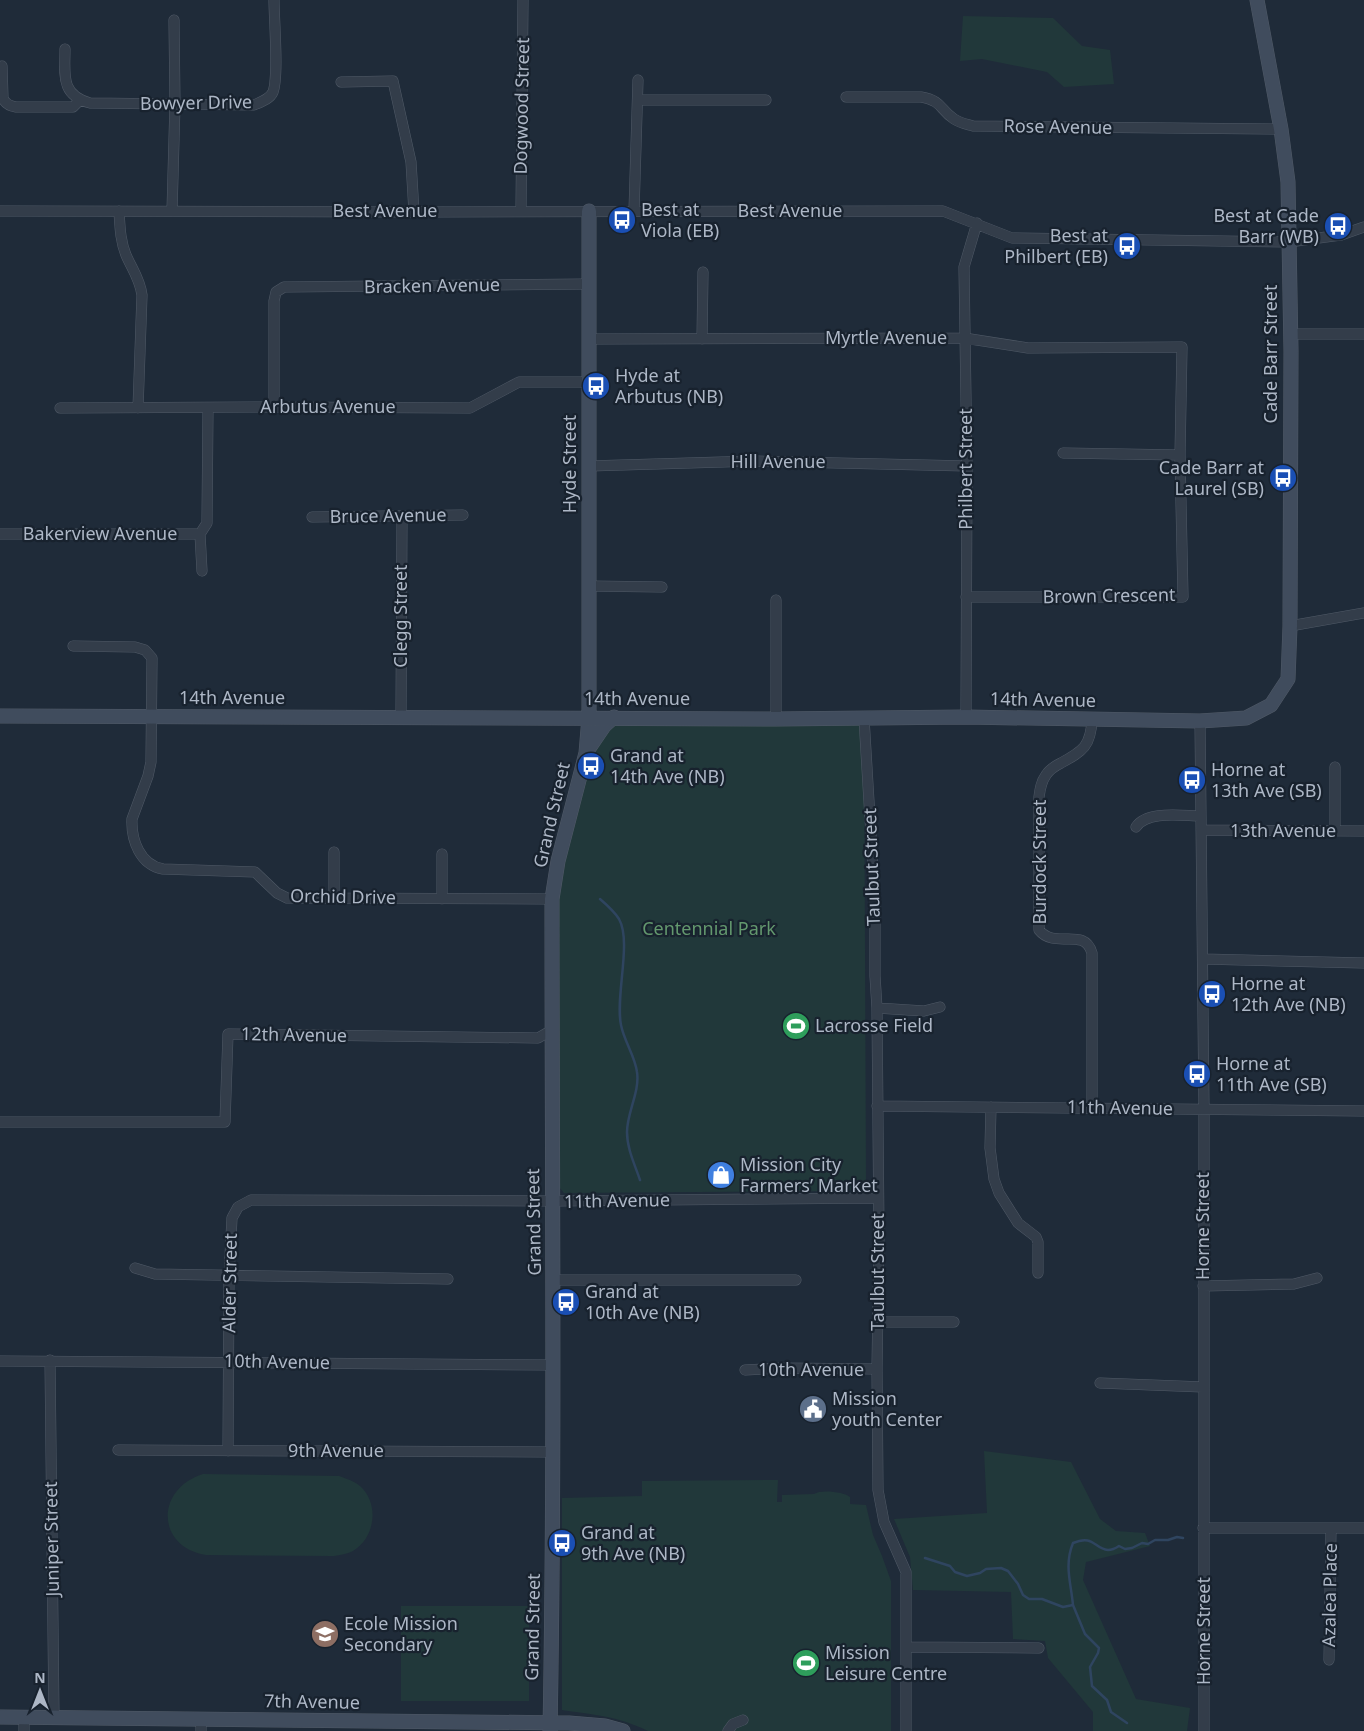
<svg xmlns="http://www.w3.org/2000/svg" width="1364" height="1731" font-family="'Noto Sans',sans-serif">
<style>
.green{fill:#21383a}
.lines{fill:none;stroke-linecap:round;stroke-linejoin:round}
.stream{stroke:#2f4560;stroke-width:2.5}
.street-casing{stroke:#505a67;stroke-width:11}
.secondary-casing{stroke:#505a67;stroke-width:15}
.street{stroke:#333d4a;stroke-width:10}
.secondary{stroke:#404c5d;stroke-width:14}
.labels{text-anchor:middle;stroke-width:4.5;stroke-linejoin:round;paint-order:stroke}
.street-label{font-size:18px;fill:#adb7c6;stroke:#18222e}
.poi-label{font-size:18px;fill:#adb7c6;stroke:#18222e;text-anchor:start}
.park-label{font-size:18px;fill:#63986e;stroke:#18222e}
</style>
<rect width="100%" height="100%" fill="#1f2b39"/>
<path class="green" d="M963,16L1053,18L1082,46L1110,50L1114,84L1064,87L1047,72L982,59L960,61Z
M589,717L864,718L866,1180L861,1187L848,1191L564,1193L559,1187L552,899Z
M984,1451L1071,1462L1100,1519L1116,1531L1145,1533L1150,1546L1086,1562L1083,1580L1136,1699L1190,1708L1187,1731H1093V1712L1048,1658L1045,1641L1013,1639L1011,1592L913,1590L910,1557L894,1519L987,1513Z
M203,1474L339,1476C347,1479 354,1481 360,1486C380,1504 375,1538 353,1551C347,1554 340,1555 334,1556L206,1555C156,1547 155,1489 203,1474Z
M778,1480L777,1502H782V1495L814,1494C821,1489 845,1492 850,1497V1504L866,1505L873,1535L882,1556L891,1581V1731H648C617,1716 595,1715 562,1710V1498L642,1496V1481Z
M401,1606H529V1701H401Z"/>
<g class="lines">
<path class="stream" d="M600,899C607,905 614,911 619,919C632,942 615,996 621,1025C624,1041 635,1056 637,1072C640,1092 627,1112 627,1132C627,1149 635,1165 640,1180
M925,1558L950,1566L955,1572L967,1576L980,1573L986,1569L1001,1568L1008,1571L1018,1584L1023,1595L1029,1599H1042L1063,1607L1073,1605L1085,1634L1099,1648L1098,1653L1090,1667L1092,1686L1107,1700L1111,1712L1127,1723
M1073,1605C1071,1583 1064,1565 1073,1543C1094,1534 1094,1549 1108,1550C1111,1550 1116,1548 1119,1546L1125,1549L1132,1548L1142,1543L1148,1544L1155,1540H1168L1177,1537L1183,1538"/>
<defs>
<path id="street" d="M65,49C65,74 60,95 90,103L254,105C261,102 270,99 273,92C279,76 274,20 274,0
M2,66L3,98C5,104 10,106 16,107H73L80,100
M341,82L393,81L411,162L414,212
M846,97H921C943,101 939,109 954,119C960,123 966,124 973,126L1281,129
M638,100H766
M0,211L414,212L943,211L1012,238L1289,242L1341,235L1364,227
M119,211C120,226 120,240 126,255C132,269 140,279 142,295L138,408
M172,211L175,104L174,20
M521,211L523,0
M634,211L638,80
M1291,334H1364
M589,339L964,338L1028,348L1182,347L1180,455L1183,597H966
M702,339L703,272
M274,407V301L276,292L284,287L589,284
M60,408L274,407L470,408L519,382H589
M1063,453L1180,455
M589,466L755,461L967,466
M312,517L463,515
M0,534H200
M202,571L200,534L207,523L208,408
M589,586L662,587
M1290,626L1364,613
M73,646L135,647L145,650L152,658L151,762L148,776L132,819C131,840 140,865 163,869L255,872L277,893L287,898L552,899
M401,717L402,516
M966,717L967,466L964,267L977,223
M864,718L875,902V976L877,1008L879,1235L877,1369L878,1490L884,1522L906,1572V1731
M776,719V600
M1092,719C1091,746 1083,751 1061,763C1055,766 1049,770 1046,775C1041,782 1040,789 1039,797V930C1055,950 1084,926 1092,953V1107
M1200,721L1204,1110V1731
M1136,827C1147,810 1183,816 1201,816
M1201,830L1364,831
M1335,831V767
M334,898V852
M442,899V854
M1203,959L1364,963
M877,1008L924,1011L940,1007
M877,1106L1364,1111
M991,1107L990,1148L994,1179L999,1193L1018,1223L1036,1237L1038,1242V1273
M0,1122H225L228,1034L538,1038L552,1030
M135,1268L155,1274L448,1279
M553,1280H796
M1203,1286L1294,1284L1317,1278
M878,1322H954
M50,1360L54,1718
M0,1361L553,1365
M745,1370L781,1368L877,1369
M1100,1383L1203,1387
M118,1450L553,1452
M228,1451L229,1276L232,1218L238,1207L251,1200L552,1201L878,1198
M1203,1528H1364
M906,1647L1039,1648
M1329,1660L1331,1529
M24,1731V1717
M201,1731V1719
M728,1731L733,1724L743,1720"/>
<path id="secondary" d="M0,716L776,719L966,717L1200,721L1246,718L1271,705L1288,679L1290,626L1291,351L1288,182L1281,129L1257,0
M587,751L604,726L614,717
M0,1717L569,1723L605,1726L623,1731
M550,1731C555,1454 552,1176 552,899L558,861L586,753L589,717V211"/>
</defs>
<use href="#street" class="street-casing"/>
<use href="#secondary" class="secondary-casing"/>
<use href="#street" class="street"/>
<use href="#secondary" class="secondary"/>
</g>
<defs>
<symbol id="bus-disc" viewBox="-11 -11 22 22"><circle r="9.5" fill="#1a4fb4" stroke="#18222e"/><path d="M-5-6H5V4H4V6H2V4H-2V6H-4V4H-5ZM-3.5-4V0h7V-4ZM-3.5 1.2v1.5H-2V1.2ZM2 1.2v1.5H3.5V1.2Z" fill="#fff"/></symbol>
<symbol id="stadium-disc" viewBox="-11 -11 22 22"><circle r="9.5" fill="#2e9e5b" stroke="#18222e"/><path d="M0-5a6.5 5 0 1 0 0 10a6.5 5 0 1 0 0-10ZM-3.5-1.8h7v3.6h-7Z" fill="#fff"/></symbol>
<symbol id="shop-disc" viewBox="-11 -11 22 22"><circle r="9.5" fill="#3f7fe0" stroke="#18222e"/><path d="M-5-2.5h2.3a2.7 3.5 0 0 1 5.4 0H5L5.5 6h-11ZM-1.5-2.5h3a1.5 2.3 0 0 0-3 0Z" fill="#fff"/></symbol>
<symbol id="civic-disc" viewBox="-11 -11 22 22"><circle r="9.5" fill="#5c6f8a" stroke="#18222e"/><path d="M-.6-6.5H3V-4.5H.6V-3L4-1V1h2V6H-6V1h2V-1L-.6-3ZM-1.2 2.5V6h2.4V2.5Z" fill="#fff"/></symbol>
<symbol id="school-disc" viewBox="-11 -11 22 22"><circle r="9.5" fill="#8d6e63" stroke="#18222e"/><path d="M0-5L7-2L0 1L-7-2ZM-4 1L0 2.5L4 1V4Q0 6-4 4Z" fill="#fff"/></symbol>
</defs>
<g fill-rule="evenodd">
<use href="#bus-disc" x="606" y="204" width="32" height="32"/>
<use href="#bus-disc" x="1322" y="210" width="32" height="32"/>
<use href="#bus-disc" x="1111" y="230" width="32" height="32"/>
<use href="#bus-disc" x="580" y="370" width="32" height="32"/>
<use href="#bus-disc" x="1267" y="462" width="32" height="32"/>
<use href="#bus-disc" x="575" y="750" width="32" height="32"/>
<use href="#bus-disc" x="1176" y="764" width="32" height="32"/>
<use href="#bus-disc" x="1196" y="978" width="32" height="32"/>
<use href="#stadium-disc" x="780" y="1010" width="32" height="32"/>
<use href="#bus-disc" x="1181" y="1058" width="32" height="32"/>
<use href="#shop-disc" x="705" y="1159" width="32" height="32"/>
<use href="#bus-disc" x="550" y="1286" width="32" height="32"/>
<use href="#civic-disc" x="797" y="1393" width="32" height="32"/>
<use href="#bus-disc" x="546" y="1527" width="32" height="32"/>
<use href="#school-disc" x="309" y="1618" width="32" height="32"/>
<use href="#stadium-disc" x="790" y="1647" width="32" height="32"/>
</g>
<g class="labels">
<g class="street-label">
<text transform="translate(196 103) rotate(-1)" y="6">Bowyer Drive</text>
<text transform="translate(522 106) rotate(-89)" y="6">Dogwood Street</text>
<text transform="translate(1058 127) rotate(1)" y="6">Rose Avenue</text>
<text x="385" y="217">Best Avenue</text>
<text x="790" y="217">Best Avenue</text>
<text transform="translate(432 286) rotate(-1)" y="6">Bracken Avenue</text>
<text x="886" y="344">Myrtle Avenue</text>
<text transform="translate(1271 354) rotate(-90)" y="6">Cade Barr Street</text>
<text x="328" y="413">Arbutus Avenue</text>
<text x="778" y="468">Hill Avenue</text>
<text transform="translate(570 464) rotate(-90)" y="6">Hyde Street</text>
<text transform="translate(966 469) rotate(-90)" y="6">Philbert Street</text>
<text transform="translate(388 516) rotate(-1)" y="6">Bruce Avenue</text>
<text x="100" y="540">Bakerview Avenue</text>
<text transform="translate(1109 596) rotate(-1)" y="6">Brown Crescent</text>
<text transform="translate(401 616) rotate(-90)" y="6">Clegg Street</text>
<text x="232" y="704">14th Avenue</text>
<text x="637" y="705">14th Avenue</text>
<text transform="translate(1043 700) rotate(1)" y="6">14th Avenue</text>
<text transform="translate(552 815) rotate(-77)" y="6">Grand Street</text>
<text x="1283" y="837">13th Avenue</text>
<text transform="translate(1040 862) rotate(-90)" y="6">Burdock Street</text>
<text transform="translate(872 867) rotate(-92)" y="6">Taulbut Street</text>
<text transform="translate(343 897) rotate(1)" y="6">Orchid Drive</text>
<text transform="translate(294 1035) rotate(1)" y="6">12th Avenue</text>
<text transform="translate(1120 1108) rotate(1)" y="6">11th Avenue</text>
<text transform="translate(617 1201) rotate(-1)" y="6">11th Avenue</text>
<text transform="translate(534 1222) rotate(-91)" y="6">Grand Street</text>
<text transform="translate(1203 1226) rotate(-90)" y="6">Horne Street</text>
<text transform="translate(878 1272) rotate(-90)" y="6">Taulbut Street</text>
<text transform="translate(230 1283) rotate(-89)" y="6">Alder Street</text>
<text transform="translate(277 1362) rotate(1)" y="6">10th Avenue</text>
<text x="811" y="1376">10th Avenue</text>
<text x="336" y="1457">9th Avenue</text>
<text transform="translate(52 1539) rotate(-91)" y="6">Juniper Street</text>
<text transform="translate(1330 1595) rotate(-89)" y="6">Azalea Place</text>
<text transform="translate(533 1627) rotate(-89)" y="6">Grand Street</text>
<text transform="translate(1204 1631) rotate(-90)" y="6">Horne Street</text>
<text transform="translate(312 1702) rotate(1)" y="6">7th Avenue</text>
</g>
<g class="poi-label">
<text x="641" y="216">Best at<tspan x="641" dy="21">Viola (EB)</tspan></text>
<text x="1319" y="222" text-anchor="end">Best at Cade<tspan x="1319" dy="21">Barr (WB)</tspan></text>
<text x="1108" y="242" text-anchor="end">Best at<tspan x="1108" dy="21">Philbert (EB)</tspan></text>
<text x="615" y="382">Hyde at<tspan x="615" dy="21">Arbutus (NB)</tspan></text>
<text x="1264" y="474" text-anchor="end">Cade Barr at<tspan x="1264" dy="21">Laurel (SB)</tspan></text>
<text x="610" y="762">Grand at<tspan x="610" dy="21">14th Ave (NB)</tspan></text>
<text x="1211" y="776">Horne at<tspan x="1211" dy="21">13th Ave (SB)</tspan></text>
<text x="1231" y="990">Horne at<tspan x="1231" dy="21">12th Ave (NB)</tspan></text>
<text x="815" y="1032">Lacrosse Field</text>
<text x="1216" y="1070">Horne at<tspan x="1216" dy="21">11th Ave (SB)</tspan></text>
<text x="740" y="1171">Mission City<tspan x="740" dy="21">Farmers’ Market</tspan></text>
<text x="585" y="1298">Grand at<tspan x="585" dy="21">10th Ave (NB)</tspan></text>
<text x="832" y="1405">Mission<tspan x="832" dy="21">youth Center</tspan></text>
<text x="581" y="1539">Grand at<tspan x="581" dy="21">9th Ave (NB)</tspan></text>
<text x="344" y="1630">Ecole Mission<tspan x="344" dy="21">Secondary</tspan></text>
<text x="825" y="1659">Mission<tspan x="825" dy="21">Leisure Centre</tspan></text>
</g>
<g class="park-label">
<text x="709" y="935">Centennial Park</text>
</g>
</g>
<g transform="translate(40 1691)" stroke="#18222e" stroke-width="4" paint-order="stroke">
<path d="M0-4L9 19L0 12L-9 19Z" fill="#adb7c6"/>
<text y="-8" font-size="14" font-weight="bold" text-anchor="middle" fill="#adb7c6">N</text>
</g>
</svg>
